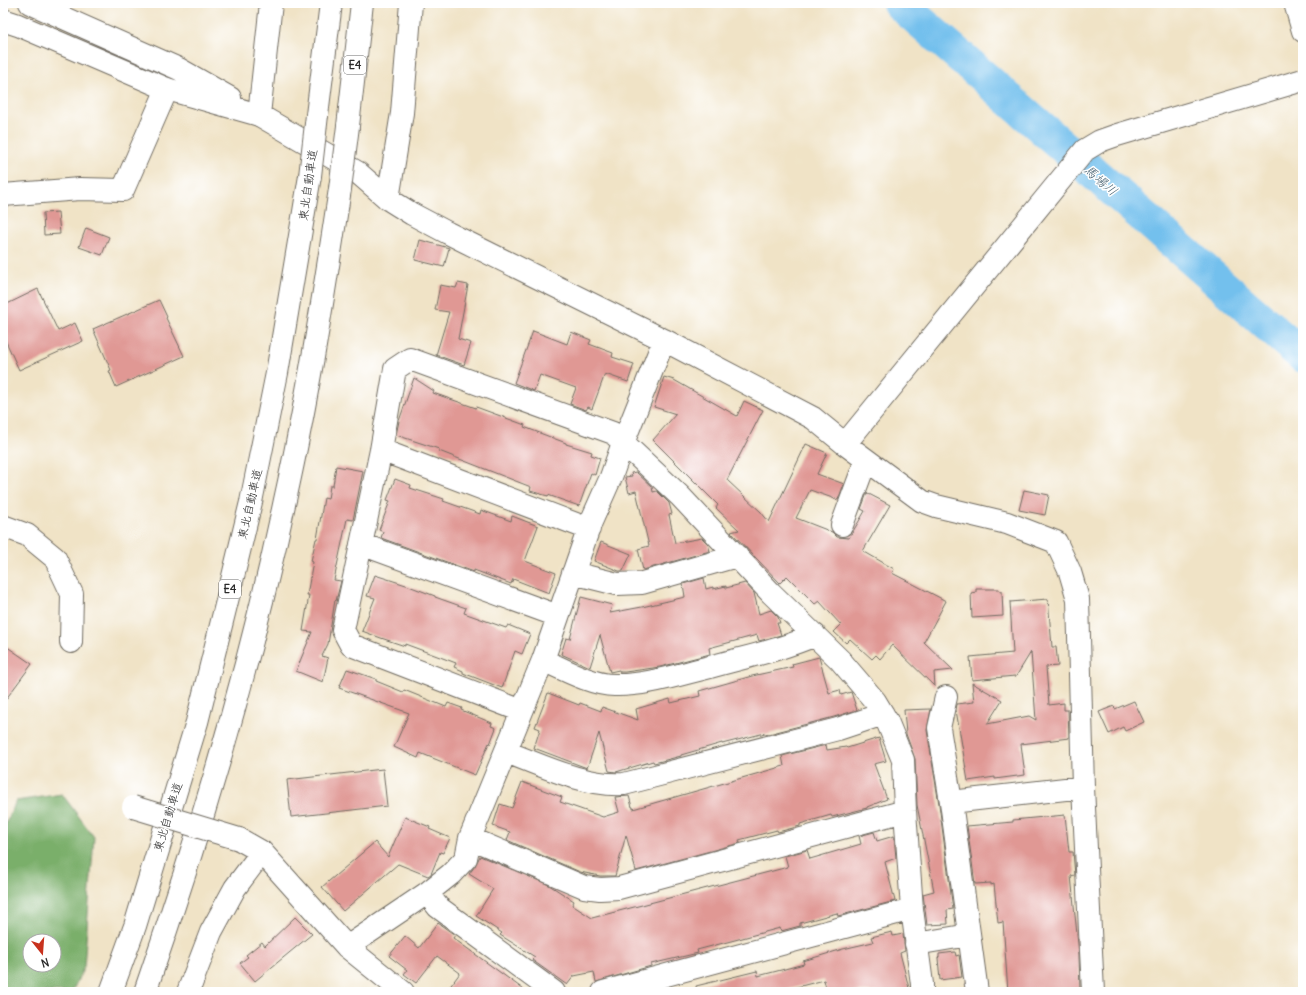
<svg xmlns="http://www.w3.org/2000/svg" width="1306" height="995" font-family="Delius,'Klee One',sans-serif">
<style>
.forest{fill:#7aaf6b;stroke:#526d4b;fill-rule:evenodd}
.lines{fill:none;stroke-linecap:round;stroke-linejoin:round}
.river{stroke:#73c0ed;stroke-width:34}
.building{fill:#e09894}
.street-casing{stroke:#706b61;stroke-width:24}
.secondary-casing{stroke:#706b61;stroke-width:24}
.highway-casing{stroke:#706b61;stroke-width:24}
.street{stroke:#fff;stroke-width:22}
.secondary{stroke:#fff;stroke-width:22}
.highway{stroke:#fff;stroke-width:22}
.street-bridge-casing{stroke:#706b61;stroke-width:24;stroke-linecap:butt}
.highway-bridge-casing{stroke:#706b61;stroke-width:24;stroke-linecap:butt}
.street-bridge{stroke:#fff;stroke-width:22}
.highway-bridge{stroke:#fff;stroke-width:22}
.labels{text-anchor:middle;stroke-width:3;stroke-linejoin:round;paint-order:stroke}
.shield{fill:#fff;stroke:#6b6b6b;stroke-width:1}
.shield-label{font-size:11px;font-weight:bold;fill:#2b2b2b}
.street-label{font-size:12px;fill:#2b2b2b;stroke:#fff}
.water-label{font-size:13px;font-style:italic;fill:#445f6f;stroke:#fff}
</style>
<rect width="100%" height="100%" fill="#fff"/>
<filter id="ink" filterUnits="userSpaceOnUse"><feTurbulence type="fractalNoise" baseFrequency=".025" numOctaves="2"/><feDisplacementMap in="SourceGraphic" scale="8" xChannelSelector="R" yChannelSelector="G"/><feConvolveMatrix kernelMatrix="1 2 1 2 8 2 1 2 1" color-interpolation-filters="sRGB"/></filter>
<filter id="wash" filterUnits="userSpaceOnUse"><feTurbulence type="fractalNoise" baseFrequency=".012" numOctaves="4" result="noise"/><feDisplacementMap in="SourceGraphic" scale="16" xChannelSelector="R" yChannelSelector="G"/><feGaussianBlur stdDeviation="0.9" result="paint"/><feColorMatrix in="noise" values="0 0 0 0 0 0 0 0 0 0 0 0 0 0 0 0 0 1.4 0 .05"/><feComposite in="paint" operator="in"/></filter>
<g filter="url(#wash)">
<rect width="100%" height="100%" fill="#f0e3c6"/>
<path class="forest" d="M62,794L94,837L84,967L72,992H3V830L16,801ZM30,941H54V965H30Z"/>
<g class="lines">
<path class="river" d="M899,3L1303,356"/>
</g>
<g id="blocks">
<path class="building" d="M58,212L60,234L44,235L43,213Z
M86,228L109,237L102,255L79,247Z
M420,240L449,248L444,267L415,260Z
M458,283L468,285L458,339L471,343L464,365L436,355L449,312L435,310L440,285L456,288Z
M38,289L58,331L75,323L83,341L19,370L3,335V306Z
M159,300L167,317L166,318L184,356L116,387L109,371L111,370L93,329Z
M533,331L567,344L571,332L591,340L589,344L613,353L612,357L634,364L628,382L605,374L592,409L588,407L586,410L570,404L576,388L540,375L534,391L514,383Z
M664,377L674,380L737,416L744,401L763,410L727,480L761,512L769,522L806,444L827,453L817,474L844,484L838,500L810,490L796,518L832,532L837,537L849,538L865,511L861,509L867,493L890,505L863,551L894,569L892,573L946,601L924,642L953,670L934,672L935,687L892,645L880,659L876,655L872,659L850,639L846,643L834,632L841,625L819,601L815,604L787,576L780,583L731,532L739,530L716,508L718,505L653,440L676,414L654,407Z
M414,378L434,391L433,393L476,408V407L525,425L524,427L566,443V444L592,452L591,455L600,458L595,475L591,473L579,506L548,495V496L530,491L531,487L439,451V449L396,435L399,421Z
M336,466L363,471L353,520L347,519L334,580L341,581L336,601L335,600L328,644L322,656L328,658L323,682L296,671L312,632L303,631L309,595H307L313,562L311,561L316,539H317L324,498L328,499L330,486H333Z
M636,472L652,487L653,492L657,491L669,503L672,514L669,515L675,543L702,538L708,544L710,551L643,570L638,549L649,546L636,491L629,493L625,477L632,476L631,473Z
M395,479L411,485L410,488L444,499L443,501L480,514L481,510L511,521L512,516L538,526L525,561L556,573L549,593L513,579L511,584L474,570V572L381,538L383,532L379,530L390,501L387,500Z
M1024,490L1049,495L1045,515L1019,510Z
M601,542L631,554L623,571H619L594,561Z
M375,575L406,585L435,596V597L466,608L464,613L506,628L508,625L530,634L522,654L515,651L502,688L463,673V671L454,667L456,663L405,644V646L381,638L362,631L375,598L367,596Z
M704,578L706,589L713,587V589L726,586V588L745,583L754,593L759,614L771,610L778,617L780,623H777L781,635L759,641L757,635L709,648L710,654L660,667L625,672H620L619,670L610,672L600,635L590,667L561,654L566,638L570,639L581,597L612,605L610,613L642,607L685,597L683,584Z
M976,589H999V591H1002L1003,616L972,618L971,593L976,592Z
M1048,599L1052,647H1056L1058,666L1046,667L1049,705L1064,703V710H1068L1069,738L1021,744L1025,775L995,779V777L968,781L956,710L957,704L974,702L972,683L1002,700L987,724L1029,716L1036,720L1031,652L1015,678V676L972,680L970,657L1013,653L1010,602Z
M3,644L32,664L3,703Z
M819,657L829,693L840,690L841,695L851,692L857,710L834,717L765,735V733L722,744V743L681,755V756L654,763L653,761L616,772L609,771L599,733L587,768L534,748L540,729L535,727L548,693L579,705L580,703L601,711L602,707L638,720L636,709L670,699L671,703L700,696L699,691L752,676L793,667L792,664Z
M347,669L376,679V681L403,692L404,690L446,707L448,703L462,708L461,710L492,723L491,726L496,728L490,744L489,743L475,775L420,753L418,758L394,747L409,713L339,688Z
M1134,701L1144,722L1125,731L1123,727L1109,734L1099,712L1114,706L1115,709Z
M931,709L927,730L939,804L953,909L947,910L948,924L927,925L923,894L934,891L917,805L915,759L906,734L904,710Z
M879,738L886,761L874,764L887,799L867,807V808L832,817L831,815L800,824V826L778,832L777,830L739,840L740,843L636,871L626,835L615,876H600L580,872L507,840L510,832L493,826L500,804L512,808L522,782L562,797L560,802L603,817L619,812L615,797L629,796L632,807H633V809L784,766L782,756L826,745L827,750L846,747L847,748Z
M383,769L387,806L291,817L287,780Z
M1065,815L1069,852H1073L1075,875L1071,876L1079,954L1080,992H1008L1003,922L998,923L994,884L991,885V883L975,884L967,826L1013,822V820Z
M405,817L430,827L429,829L450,838L443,853L440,852L431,874L428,876L398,864L343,911L322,887L375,842L388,857Z
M874,832L877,841L894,836L896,858L885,862L895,901L838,916L837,913L800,923V926L781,931L780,928L731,941L697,950L698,953L651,964V966L596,982L594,972L574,976L567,985L532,960L535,957L500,935L502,933L476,916L493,889L469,874L475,866L480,856L549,885L574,901L572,905L592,918L788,867L785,856L807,850L810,859L861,844L859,836Z
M295,917L312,934L255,981L240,963L248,957L246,955L262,942L265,946Z
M438,923L455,935L453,938L527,992H446L460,973L437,956L416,983L404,974L407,970L389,956L405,936L419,948Z
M892,932L893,936L903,934L905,951L900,953L910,992H827L824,980L778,992H697L696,986L757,971L758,976L804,964L803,961L843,949L873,942L871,937Z
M955,952L956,956L959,955L962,977L940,980L938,958L939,957V954Z"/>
</g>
</g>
<g filter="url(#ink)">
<use href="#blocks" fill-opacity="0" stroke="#706b61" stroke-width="1"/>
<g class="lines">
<defs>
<path id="street" d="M271,3L259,115L357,172L388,199L412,214L448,233L664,340L813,418L845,444L922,501L936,506L1007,523L1056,542L1070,572L1078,599L1083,787L1093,992
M1295,3L1303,31
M3,195L80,189L123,190L167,89
M388,199L402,113L411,3
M845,444L1085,150L1100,141L1117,135L1303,80
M381,450L589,529
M842,525L866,460
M3,526L27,535L55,558L72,594L71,642
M361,544L558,616
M573,573L617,584L642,583L737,556
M543,660C563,669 592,685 614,685C645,686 680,674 710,667C745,657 781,650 815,635
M946,697L939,728L951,802L977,992
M522,711L351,645L343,630L381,450L395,369L410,359L613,433L680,496L771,593L840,660L875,701L887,721L903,760L905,811L912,909L922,984V992
M506,752C541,765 586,787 624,784L838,729L883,714
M951,802L1083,787
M470,838L584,887L600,889L619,888L905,811
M239,839L262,852L347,947L403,992
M427,893L438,907L554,992
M916,944L969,935
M347,947L427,893L451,874L466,858L470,838L543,660L591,522L611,477L623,443L664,340
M188,992L211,932L235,888L262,852
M603,992L912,909"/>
<path id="secondary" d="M30,3L179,69L230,98
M3,20L18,25L167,89L259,115"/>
<path id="highway" d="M317,115L331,3
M348,126L362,3
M111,992L135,926L197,722L230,589L251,502L277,373L310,176
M145,992C201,831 250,667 285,500C308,397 324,293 340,189"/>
</defs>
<use href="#street" class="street-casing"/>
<use href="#secondary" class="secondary-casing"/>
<use href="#highway" class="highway-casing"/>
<use href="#street" class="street"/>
<use href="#secondary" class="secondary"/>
<use href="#highway" class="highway"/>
<defs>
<path id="street-bridge" d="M133,807L239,839"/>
<path id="highway-bridge" d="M310,176L317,115
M340,189L348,126"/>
</defs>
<use href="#street-bridge" class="street-bridge-casing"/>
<use href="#highway-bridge" class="highway-bridge-casing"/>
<use href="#street-bridge" class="street-bridge"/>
<use href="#highway-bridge" class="highway-bridge"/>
</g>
</g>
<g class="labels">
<g class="shield">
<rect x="344" y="56" width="22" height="18" rx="3"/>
<rect x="219" y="580" width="22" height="18" rx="3"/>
</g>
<g class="shield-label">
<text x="355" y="69">E4</text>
<text x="230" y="593">E4</text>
</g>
<g class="street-label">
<text transform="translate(308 185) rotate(-82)" y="4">東北自動車道</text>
<text transform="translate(250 504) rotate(-77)" y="4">東北自動車道</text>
<text transform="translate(168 817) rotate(-73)" y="4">東北自動車道</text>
</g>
<g class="water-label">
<text transform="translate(1101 180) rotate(41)" y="5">馬場川</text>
</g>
</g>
<rect width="1306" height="995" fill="none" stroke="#fff" stroke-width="16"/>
<g transform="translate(42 953) rotate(163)"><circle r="19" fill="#ffffff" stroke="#aaaaaa"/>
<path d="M0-3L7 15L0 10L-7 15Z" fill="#c8321e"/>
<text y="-6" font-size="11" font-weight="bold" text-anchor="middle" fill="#2b2b2b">N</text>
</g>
</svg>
